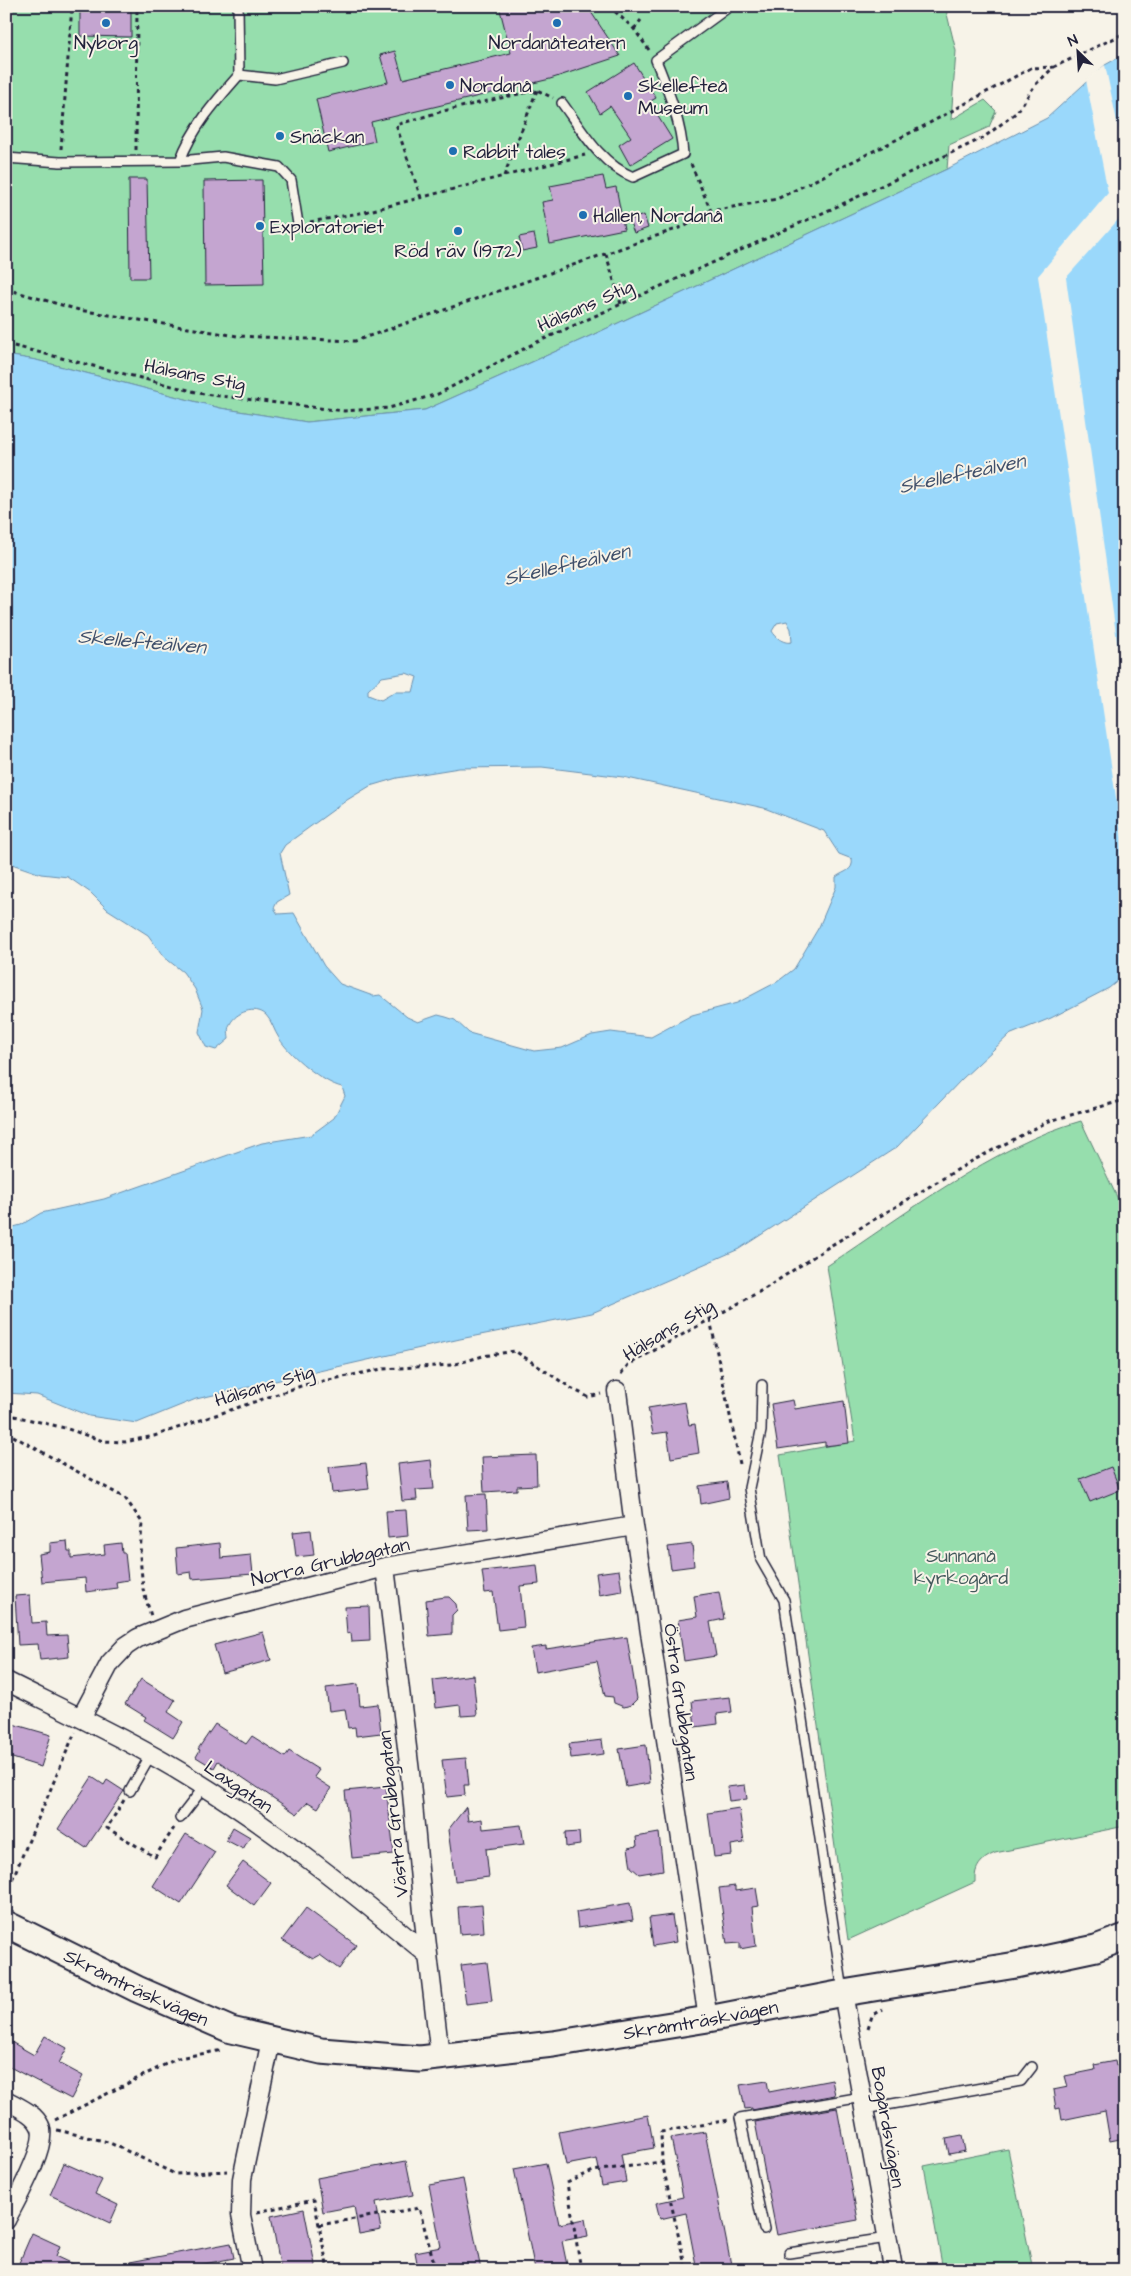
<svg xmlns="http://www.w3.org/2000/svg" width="1131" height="2276" font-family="'Architects Daughter',sans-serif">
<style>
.green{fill:#96dead;stroke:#5c8074}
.water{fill:#9ad8fb;stroke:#6a8fae;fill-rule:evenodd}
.pier{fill:#f7f3e8}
.building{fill:#c4a5d0;stroke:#22223b}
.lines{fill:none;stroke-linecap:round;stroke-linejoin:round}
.service-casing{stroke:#22223b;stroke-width:12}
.minor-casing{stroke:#22223b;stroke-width:21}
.secondary-casing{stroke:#22223b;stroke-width:29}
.path{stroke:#22223b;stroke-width:3;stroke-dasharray:4 4;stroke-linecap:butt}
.service{stroke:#f7f3e8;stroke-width:9}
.minor{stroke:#f7f3e8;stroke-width:18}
.secondary{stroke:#f7f3e8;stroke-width:25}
.poi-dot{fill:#1f6fb2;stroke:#f7f3e8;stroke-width:2}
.labels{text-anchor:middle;stroke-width:4;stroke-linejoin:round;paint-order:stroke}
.poi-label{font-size:19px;fill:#22223b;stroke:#f7f3e8;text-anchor:start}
.street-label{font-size:19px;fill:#22223b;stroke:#f7f3e8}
.park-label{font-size:19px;fill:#455a5d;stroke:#f7f3e8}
.water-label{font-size:20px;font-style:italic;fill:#40506b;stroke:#f7f3e8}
</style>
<rect width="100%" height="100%" fill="#f7f3e8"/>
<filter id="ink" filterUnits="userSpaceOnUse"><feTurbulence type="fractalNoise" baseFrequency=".02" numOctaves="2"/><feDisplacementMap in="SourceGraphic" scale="10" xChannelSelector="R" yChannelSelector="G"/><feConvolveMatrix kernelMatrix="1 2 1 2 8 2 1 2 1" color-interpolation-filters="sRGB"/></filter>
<g filter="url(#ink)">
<path class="green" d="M6,6H945L956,51L951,120L985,100L996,111L989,127L949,145L947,169L599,332L425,410L307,422L220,408L36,360L6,355Z
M1081,1121L1125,1214V1826L995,1853C981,1859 974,1867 975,1882L848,1940L780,1455L855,1441L827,1266C903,1216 994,1145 1081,1121Z
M1008,2149L1033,2270H943L924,2166Z"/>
<path class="water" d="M1125,54V975L1109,988L1051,1018L1009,1035L962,1079L897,1147L739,1249L592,1313L460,1339L196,1399L137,1423L89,1416L37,1395L6,1393V1229L21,1225L41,1213L104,1199L262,1143L311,1135L334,1118L345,1096L342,1087C323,1083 289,1055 279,1038C274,1031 272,1021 266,1015C255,1005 236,1012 230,1024C227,1029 229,1034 229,1039L216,1050L206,1047L199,1032L203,1009L195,989L183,972L164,957L148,935L107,909L91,893L68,877L41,874L6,862V355L36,360L220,408L307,422L425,410L599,332L947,169L1047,118L1105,65ZM787,621L791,629L792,642C784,644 776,638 772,631L777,623ZM406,673L417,677L413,692H395L381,700L368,695V690L382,677ZM542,767L623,777L764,808L824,831L839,854L852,859C854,871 844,871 836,877V887L819,927L794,969L777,982L737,1003L692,1015L651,1037L611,1032L592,1035L562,1048L534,1051L469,1033L455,1020L446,1017L438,1015L418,1022L407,1017L380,995L373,996L340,984L324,966L294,913L278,914L274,908L277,902L289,895L280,853L285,845L347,800L370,786L397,778L459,768Z"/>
<path class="pier" d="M1105,65L1125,159V212L1066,278L1125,698V858L1038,276L1108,193L1086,80Z"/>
<path class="building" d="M95,6L131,8V37L80,36V9H95Z
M499,6H587L620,56L550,79L371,122L375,141L328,152L316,99L388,82L380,55L395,51L403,79L511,53Z
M634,63L656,98L649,102L672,139L630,165L619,145L631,137L610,106L600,113L588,92Z
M603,176L606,189L616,187L624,229L550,244L542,202L553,200L550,186Z
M129,179H147L149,278H130Z
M262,180L264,284L205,285L204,181Z
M644,215L648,228L634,233L629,220Z
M534,234L537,248L522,251L519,237Z
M793,1400L795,1409L844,1401L849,1443L825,1446V1442L778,1449L771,1404Z
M685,1402L689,1425L695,1424L699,1453L671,1458L667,1432L653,1434L648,1408Z
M536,1455L537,1485L517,1486V1490L484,1492L482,1457Z
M431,1460L434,1489L416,1490L417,1500L402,1501L398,1464Z
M366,1463L369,1489L332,1493L329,1467Z
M1111,1467L1120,1490L1090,1502L1080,1479Z
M727,1482L729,1498L701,1504L699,1486Z
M486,1494L488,1529L468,1530L466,1495Z
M406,1510L408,1536L388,1538L386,1511Z
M311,1530L314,1555L296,1557L293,1532Z
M67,1541L68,1551H71V1558L105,1554L104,1545L121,1543L122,1553H125L128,1580L116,1582L117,1588L86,1592L85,1578L42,1582L39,1554L50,1552V1543Z
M220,1543L221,1558L251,1555L253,1574L192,1579L191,1572L178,1574L176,1548Z
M692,1544L694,1566L671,1569L668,1547Z
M537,1565L539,1584L520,1586L524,1627L498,1630L493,1592L485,1593L482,1571Z
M619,1570L622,1591L599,1595L596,1573Z
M719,1592L724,1619L710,1622L716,1656L684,1661L678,1620L697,1617L694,1596Z
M30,1595L32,1623L46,1622L47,1636L67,1635L69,1657L40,1660L38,1644L18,1645L15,1596Z
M445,1597H449L456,1604L457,1610L452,1615V1634L429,1636L426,1600Z
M369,1606L370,1641L352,1642L351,1633L347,1634L345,1607Z
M263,1632L271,1660L222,1673L214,1645Z
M627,1637L637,1699L631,1705L624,1707L614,1703L613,1697L605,1696L597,1661L535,1672L531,1648L546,1646V1649Z
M473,1675L477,1715L461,1716L460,1705L436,1708L433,1680Z
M141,1679L175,1700L168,1712L183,1722L173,1738L144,1720L146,1717L125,1704Z
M358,1684L360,1706L378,1704L381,1733L356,1736L355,1727L348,1728L345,1709L329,1711L326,1688Z
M730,1697L732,1712L717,1714L718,1724L695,1727L692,1701Z
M6,1722L51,1735L41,1767L6,1756Z
M215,1724L246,1744L252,1736L285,1757L289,1751L319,1770L314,1777L331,1788L318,1808L308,1802L297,1814L218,1761L214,1768L196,1757L200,1750L198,1749Z
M602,1740L604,1754L571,1758L569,1744Z
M646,1745L650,1783L626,1787L619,1749Z
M466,1758L469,1785H464L465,1795L447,1797L442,1760Z
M92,1777L104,1785L107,1780L124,1791L86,1848L58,1829Z
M745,1785L747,1799L729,1801L727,1787Z
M386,1787L394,1854L352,1858L345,1791Z
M466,1807L468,1821L482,1819L483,1829L521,1825L524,1844L486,1849L489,1877L455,1881L448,1830Z
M739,1808L744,1843L731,1845L732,1855L714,1857L708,1813Z
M233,1827L250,1837L243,1849L226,1840Z
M579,1832L580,1845L566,1847L565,1833Z
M659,1833L663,1870L639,1874L631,1867L628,1848L637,1846L636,1837Z
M186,1834L215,1852L181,1904L153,1886Z
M243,1862L271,1883L254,1906L226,1885Z
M735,1886V1891L756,1888L759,1906L752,1907L756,1946L740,1949V1943L727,1944L719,1888Z
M630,1903L633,1920L578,1928L576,1912Z
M482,1905L484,1932L460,1934L458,1907Z
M306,1908L356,1945L339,1969L320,1955L313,1959L282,1940Z
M672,1915L676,1942L653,1946L649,1918Z
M487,1962L492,2001L466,2004L461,1965Z
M45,2036L67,2048L59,2063L83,2076L71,2099L6,2065V2039L34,2055Z
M1115,2061L1116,2066L1125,2064V2138L1110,2141L1105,2111L1062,2120L1060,2108L1056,2109L1053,2090L1068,2087L1065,2076L1095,2070L1094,2065Z
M832,2080L835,2095L752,2110V2108L745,2109L740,2085L767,2081L769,2092Z
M837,2108L858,2220L777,2235L755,2122Z
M648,2115L654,2148L621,2154L626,2182L602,2186L597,2159L566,2165L559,2132Z
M705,2132L732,2270H697L686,2213L660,2219L656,2203L683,2197L671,2138Z
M962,2136L965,2151L949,2154L946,2139Z
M406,2161L413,2195L376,2202L381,2230L359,2234L354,2206L323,2212L317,2178Z
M64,2163L102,2180L95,2194L118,2205L110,2223L50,2195Z
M546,2163L559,2224L585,2219L588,2236L562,2241L568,2270H535L514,2169Z
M463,2179L481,2270H446L444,2263L418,2268L415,2252L441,2247L429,2185Z
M304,2209L316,2270H281L271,2216Z
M32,2233L60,2246L56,2256L86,2270H33L19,2263Z
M231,2243L234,2258L174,2270H130V2262Z"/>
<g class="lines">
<defs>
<path id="service" d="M239,75L275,79L343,63
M562,103C582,130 600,164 633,177L683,154C681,121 668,91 656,60L730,6
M6,158L60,162L180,161L223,157L279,167L291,180L298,224
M180,161C192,128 216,101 239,75L238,6
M762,1385L761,1431L749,1488L761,1560L784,1600L843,1991
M130,1791L150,1756
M180,1818L204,1787
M864,2109L1021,2081L1032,2067
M764,2229L740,2118L862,2097
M789,2253L887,2238"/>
<path id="minor" d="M617,1391L634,1526L708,2019
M385,1567L410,1772L423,1912L440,2056
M6,1681C70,1713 137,1744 197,1782C279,1833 355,1894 428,1955
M81,1718L110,1663L126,1646L138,1638L184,1619L385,1567L634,1526
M843,1993L893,2268
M6,2100C18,2107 34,2113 40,2126C49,2143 15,2202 6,2220
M252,2270L241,2215L242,2179L271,2040"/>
<g id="secondary">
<path id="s1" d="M6,1924L137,1989L231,2030L321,2051L420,2059L553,2044L708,2019L843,1993L1016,1965L1096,1948L1125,1937"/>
</g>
</defs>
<use href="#service" class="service-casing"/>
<use href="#minor" class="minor-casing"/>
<use href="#secondary" class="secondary-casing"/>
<path class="path" d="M609,6L634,29L649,50
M634,29L641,20
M61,149L72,6
M136,150L137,6
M691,164L711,211L777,199L924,126L1031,68L1054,67
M504,176L537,90
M421,198L396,125L443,111L537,90L553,98
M310,222L365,212L585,155
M606,254L621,304
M6,289L79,310L237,336L355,341L685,226L711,211
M6,344L204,394L344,411L389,408L438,394L533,344L838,206L983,138L1017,112L1035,85L1054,67L1125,33
M710,1319L740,1464
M621,1374L628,1365L766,1288L830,1246L972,1161L1049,1121L1125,1100
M6,1414L65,1428L103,1441L125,1442L154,1436L304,1385L382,1369L452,1365L483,1356L515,1351L571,1388L588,1397L601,1394
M6,1432L125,1498L142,1522L140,1556L143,1589L151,1616
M124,1800L107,1828L155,1857L174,1828
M6,1894L75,1732
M868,2028L872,2016L883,2009
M55,2120L178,2058L223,2050
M57,2130L108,2142L175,2174L227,2171
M662,2162L686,2270
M257,2212L314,2200L328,2270
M319,2225L419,2208L436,2270
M581,2270L567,2183L593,2171L662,2162L661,2132L729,2120"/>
<use href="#service" class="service"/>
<use href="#minor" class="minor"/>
<use href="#secondary" class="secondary"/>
</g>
</g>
<g class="poi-dot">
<circle cx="106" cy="23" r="5"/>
<circle cx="557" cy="23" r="5"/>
<circle cx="450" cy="85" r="5"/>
<circle cx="628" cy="96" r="5"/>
<circle cx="280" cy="136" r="5"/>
<circle cx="453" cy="151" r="5"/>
<circle cx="583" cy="215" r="5"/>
<circle cx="260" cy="226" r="5"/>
<circle cx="458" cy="231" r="5"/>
</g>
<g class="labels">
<g class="poi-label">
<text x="106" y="49" text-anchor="middle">Nyborg</text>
<text x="557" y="49" text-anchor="middle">Nordanåteatern</text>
<text x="460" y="92">Nordanå</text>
<text x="638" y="92">Skellefteå<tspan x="638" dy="22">Museum</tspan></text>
<text x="290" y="143">Snäckan</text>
<text x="463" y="158">Rabbit tales</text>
<text x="593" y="222">Hallen, Nordanå</text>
<text x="270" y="233">Exploratoriet</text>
<text x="458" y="257" text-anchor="middle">Röd räv (1972)</text>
</g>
<g class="street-label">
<text transform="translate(585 305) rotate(-24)" y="7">Hälsans Stig</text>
<text transform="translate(195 374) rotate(11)" y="7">Hälsans Stig</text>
<text transform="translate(668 1329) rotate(-31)" y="7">Hälsans Stig</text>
<text transform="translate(264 1385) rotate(-17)" y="7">Hälsans Stig</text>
<text transform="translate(330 1561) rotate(-13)" y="7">Norra Grubbgatan</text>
<text transform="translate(682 1702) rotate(82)" y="7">Östra Grubbgatan</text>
<text transform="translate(239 1786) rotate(34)" y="7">Laxgatan</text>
<text transform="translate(392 1814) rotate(-96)" y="7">Västra Grubbgatan</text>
<text dy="7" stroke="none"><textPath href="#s1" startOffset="145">Skråmträskvägen</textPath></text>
<text dy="7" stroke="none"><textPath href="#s1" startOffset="724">Skråmträskvägen</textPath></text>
<text transform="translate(889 2127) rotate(80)" y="7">Bogårdsvägen</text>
</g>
<g class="park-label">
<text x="961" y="1562">Sunnanå<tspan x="961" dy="22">kyrkogård</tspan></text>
</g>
<g class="water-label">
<text transform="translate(962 473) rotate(-12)" y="7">Skellefteälven</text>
<text transform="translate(567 564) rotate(-13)" y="7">Skellefteälven</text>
<text transform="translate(142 641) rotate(5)" y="7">Skellefteälven</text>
</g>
</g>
<rect width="1131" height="2276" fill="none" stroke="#f7f3e8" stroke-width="25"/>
<rect x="12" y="12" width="1106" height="2251" fill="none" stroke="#22223b" stroke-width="2" filter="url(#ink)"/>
<g transform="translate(1078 52) rotate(335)" stroke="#f7f3e8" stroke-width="4" paint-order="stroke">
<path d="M0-4L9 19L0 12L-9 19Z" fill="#22223b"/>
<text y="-8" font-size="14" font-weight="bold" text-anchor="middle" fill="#22223b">N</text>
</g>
</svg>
